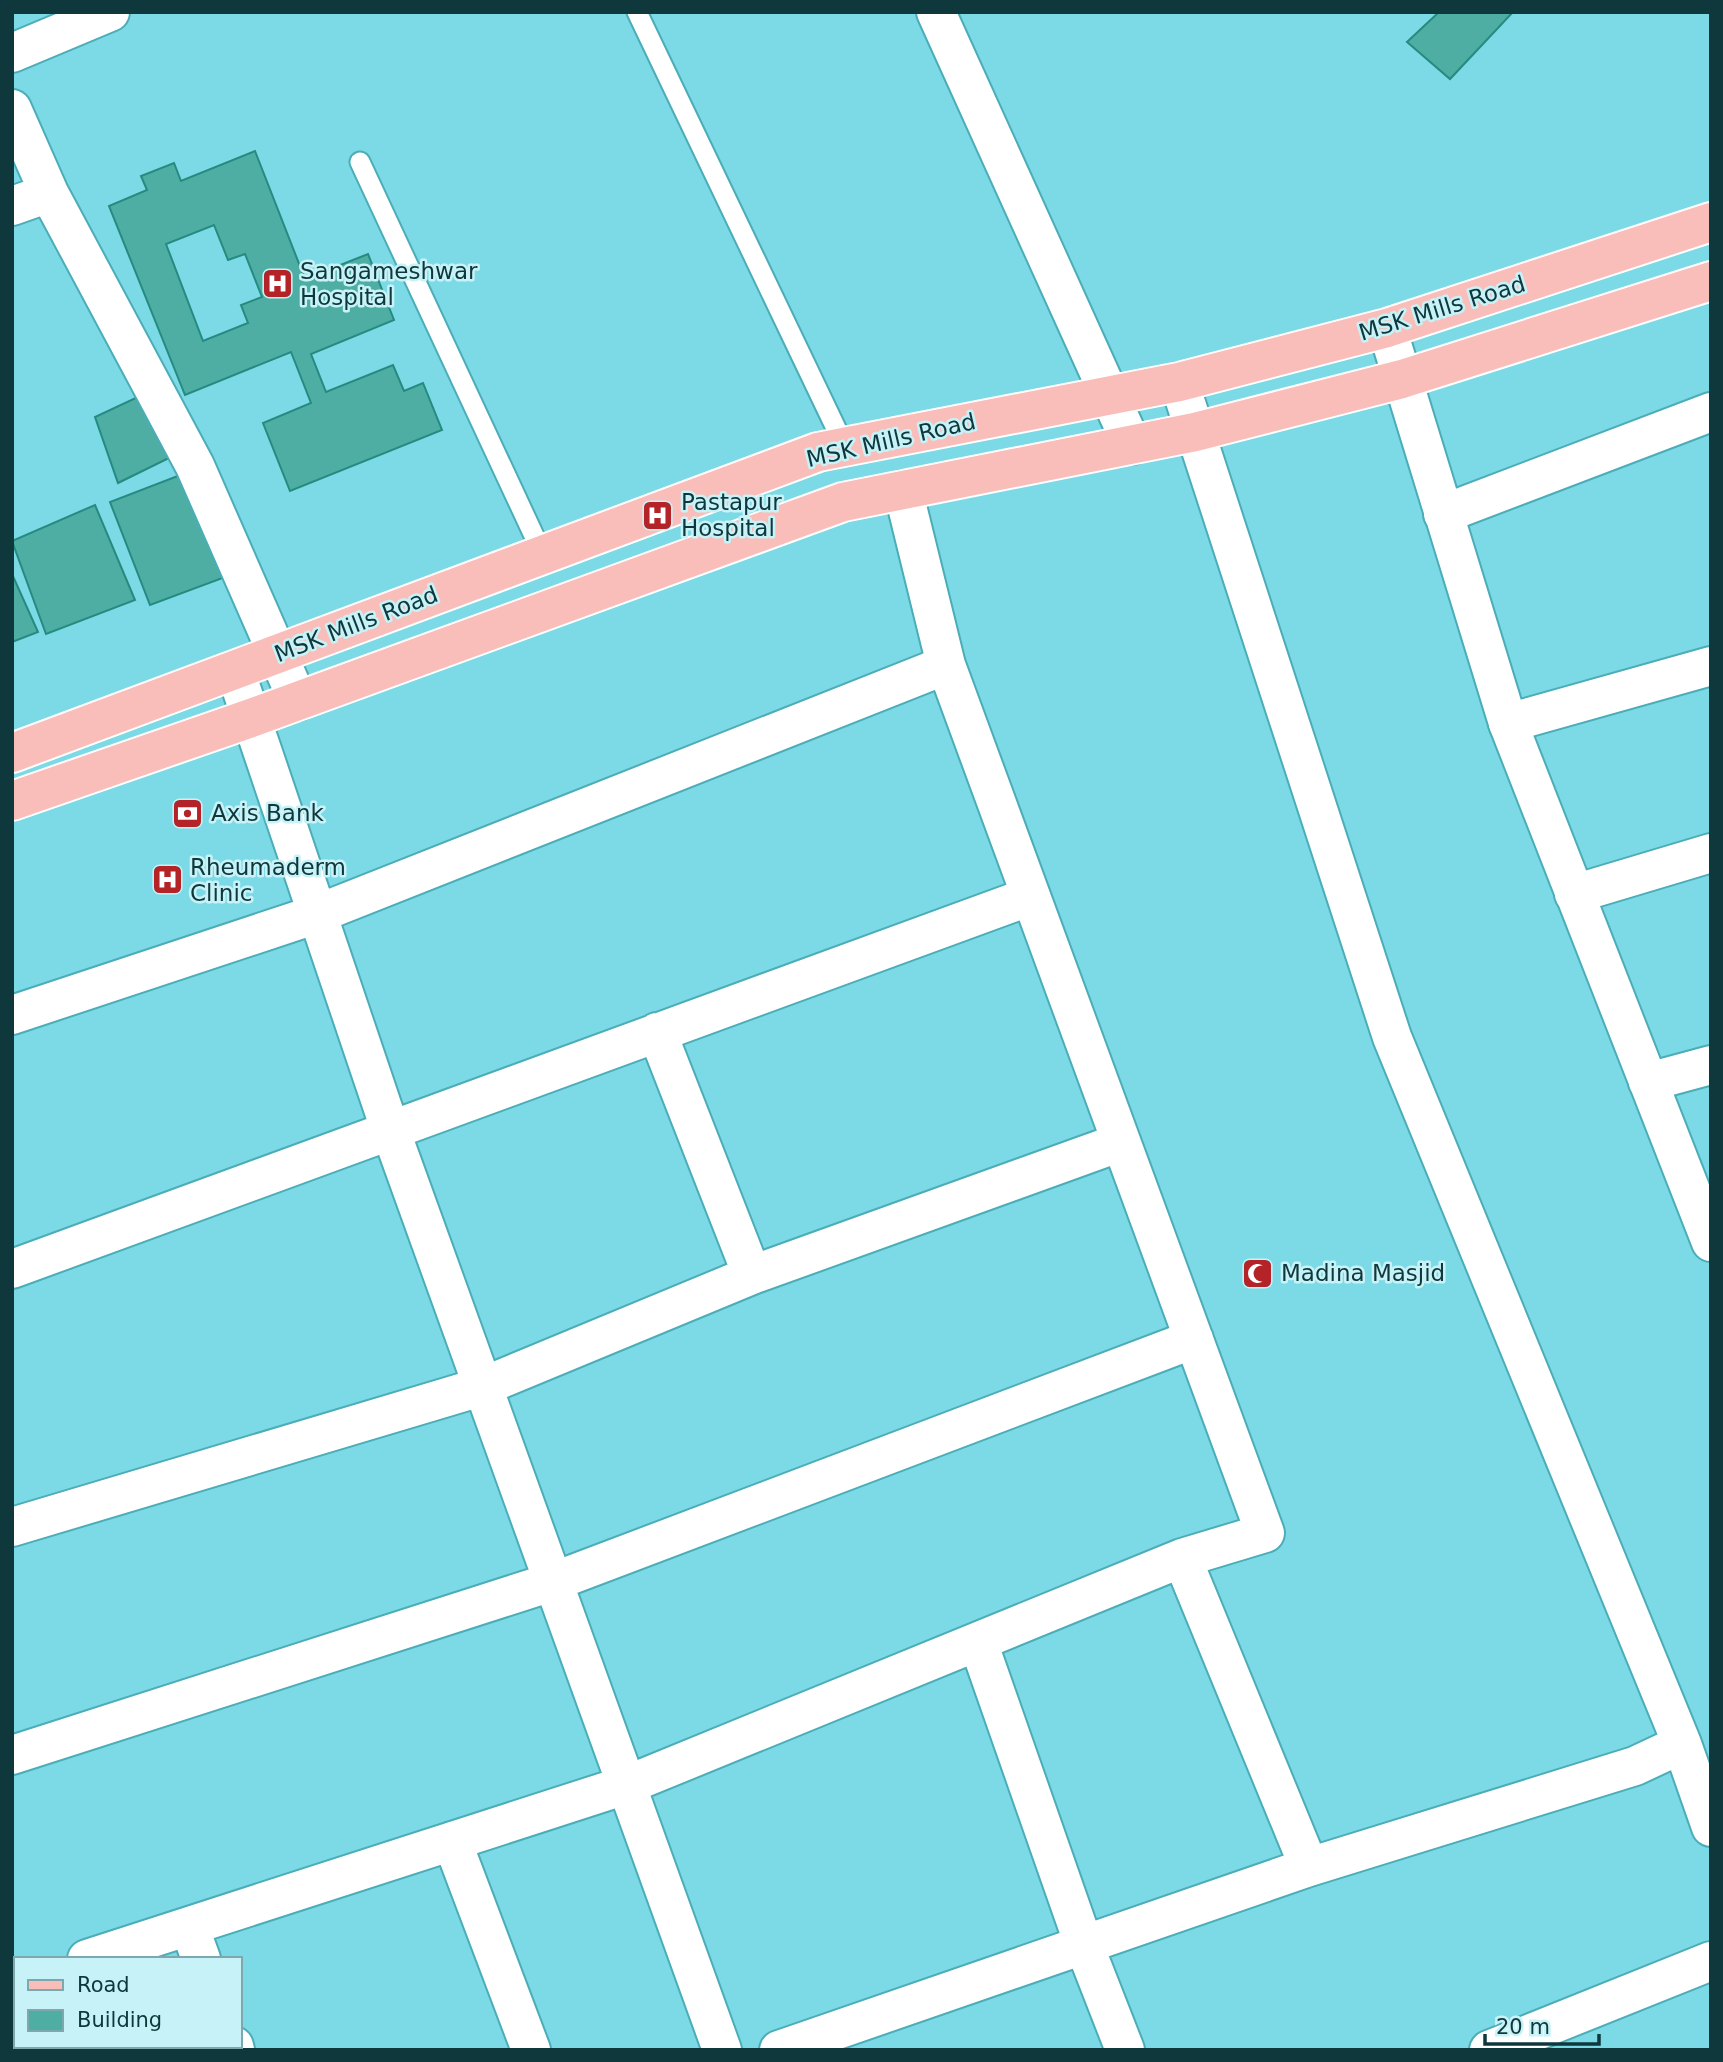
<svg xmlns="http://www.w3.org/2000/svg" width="1723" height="2062" font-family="'DejaVu Sans',sans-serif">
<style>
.building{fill:#4eaea3;stroke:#258b81;stroke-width:2;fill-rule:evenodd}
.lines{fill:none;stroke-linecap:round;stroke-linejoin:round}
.service-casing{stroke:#4badb8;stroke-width:23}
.minor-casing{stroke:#4badb8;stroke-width:42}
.tertiary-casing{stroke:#4badb8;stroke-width:42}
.primary-casing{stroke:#fff;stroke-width:42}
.service{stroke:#fff;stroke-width:19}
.minor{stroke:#fff;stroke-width:38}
.tertiary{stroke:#fff;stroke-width:38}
.primary{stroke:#fabeba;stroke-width:38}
.labels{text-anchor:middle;stroke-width:5;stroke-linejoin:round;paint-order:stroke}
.poi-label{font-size:23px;fill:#0e383c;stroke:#c7f3f8;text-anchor:start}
.street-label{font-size:23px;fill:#0e383c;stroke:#c7f3f8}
</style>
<rect width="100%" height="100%" fill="#7bdae5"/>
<path class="building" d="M1439,12H1513L1450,79L1407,42Z
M255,151L305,279L368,254L394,320L311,354L326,392L393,365L404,391L423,383L442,430L290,491L263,423L311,403L291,352L185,395L109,206L147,190L141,176L174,163L181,181ZM214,225L228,260L245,254L262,297L241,305L248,323L203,341L166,244Z
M142,395L173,456L118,483L95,417Z
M188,472L228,576L150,605L110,502Z
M95,505L135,600L46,634L12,541Z
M12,574L38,632L12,642Z"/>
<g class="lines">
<defs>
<path id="service" d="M637,12L844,445
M360,162L543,555"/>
<path id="minor" d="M936,12L1132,445
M12,53L110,12
M12,109L49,193L195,466L298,701
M12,206L49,193
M1179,382L1392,1037L1682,1744L1711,1827
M903,490L946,665L1265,1533L1182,1558
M1443,514L1711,412
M235,670L390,1129L722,2050
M1508,723L1711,666
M1574,894L1711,853
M12,1015L317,914L946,665
M657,1032L752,1275
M1648,1082L1711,1065
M12,1269L1031,896
M12,1527L484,1386L752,1275L1121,1142
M978,1642L1084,1945L1125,2050
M12,1755L555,1581L1194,1339
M452,1841L531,2050
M189,1926L201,1959
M87,1959L629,1784L1182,1558L1309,1867
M12,1983L16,1982
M234,2046L235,2050
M779,2050L1309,1867L1635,1766L1682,1744
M1489,2050L1711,1961"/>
<path id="tertiary" d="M1387,328L1508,723L1711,1242"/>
<path id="primary" d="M12,753L818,452L1179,382L1387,328L1711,222
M12,801L251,718L843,502L1195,432L1402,379L1711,281"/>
</defs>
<use href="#service" class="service-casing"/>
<use href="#minor" class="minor-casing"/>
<use href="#tertiary" class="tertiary-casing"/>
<use href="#primary" class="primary-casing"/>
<use href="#service" class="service"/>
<use href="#minor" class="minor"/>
<use href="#tertiary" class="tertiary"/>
<use href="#primary" class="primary"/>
</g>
<defs>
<symbol id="hospital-square" viewBox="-11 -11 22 22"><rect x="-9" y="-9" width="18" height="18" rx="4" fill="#b42328" stroke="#c7f3f8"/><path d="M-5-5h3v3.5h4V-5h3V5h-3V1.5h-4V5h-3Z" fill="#fff"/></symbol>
<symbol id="bank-square" viewBox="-11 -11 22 22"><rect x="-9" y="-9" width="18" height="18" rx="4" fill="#b42328" stroke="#c7f3f8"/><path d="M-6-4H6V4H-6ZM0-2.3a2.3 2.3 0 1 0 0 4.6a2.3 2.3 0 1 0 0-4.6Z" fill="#fff"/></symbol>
<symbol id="mosque-square" viewBox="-11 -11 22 22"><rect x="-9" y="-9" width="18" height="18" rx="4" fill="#b42328" stroke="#c7f3f8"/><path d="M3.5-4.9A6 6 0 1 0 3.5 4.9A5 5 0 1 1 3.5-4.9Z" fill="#fff"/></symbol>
</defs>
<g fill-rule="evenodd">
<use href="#hospital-square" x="260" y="266" width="35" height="35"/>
<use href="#hospital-square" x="640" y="498" width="35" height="35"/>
<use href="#bank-square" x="170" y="796" width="35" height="35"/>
<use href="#hospital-square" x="150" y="862" width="35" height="35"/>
<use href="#mosque-square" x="1240" y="1256" width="35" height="35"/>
</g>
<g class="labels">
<g class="poi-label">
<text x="300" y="279">Sangameshwar<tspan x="300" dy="26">Hospital</tspan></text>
<text x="681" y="510">Pastapur<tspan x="681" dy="26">Hospital</tspan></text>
<text x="211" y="821">Axis Bank</text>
<text x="190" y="875">Rheumaderm<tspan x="190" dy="26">Clinic</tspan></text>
<text x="1281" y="1281">Madina Masjid</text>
</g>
<g class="street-label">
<text transform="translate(1442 308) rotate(-17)" y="8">MSK Mills Road</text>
<text transform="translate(891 440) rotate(-13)" y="8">MSK Mills Road</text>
<text transform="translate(356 624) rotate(-21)" y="8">MSK Mills Road</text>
</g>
</g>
<rect width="1723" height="2062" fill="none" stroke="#0e383c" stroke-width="28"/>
<rect x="14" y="1957" width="228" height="91" fill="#c7f3f8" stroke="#7da8ad" stroke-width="2"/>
<rect x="28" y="1980" width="35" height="10" fill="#fabeba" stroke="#7da8ad" stroke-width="2"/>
<text x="77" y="1992" font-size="21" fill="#0e383c">Road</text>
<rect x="28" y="2010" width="35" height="21" fill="#4eaea3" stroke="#7da8ad" stroke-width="2"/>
<text x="77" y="2027" font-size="21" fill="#0e383c">Building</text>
<path d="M1485 2034v10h114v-10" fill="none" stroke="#0e383c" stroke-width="3.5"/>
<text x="1496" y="2034" font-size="21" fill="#0e383c" stroke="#c7f3f8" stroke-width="5" paint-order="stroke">20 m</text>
</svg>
